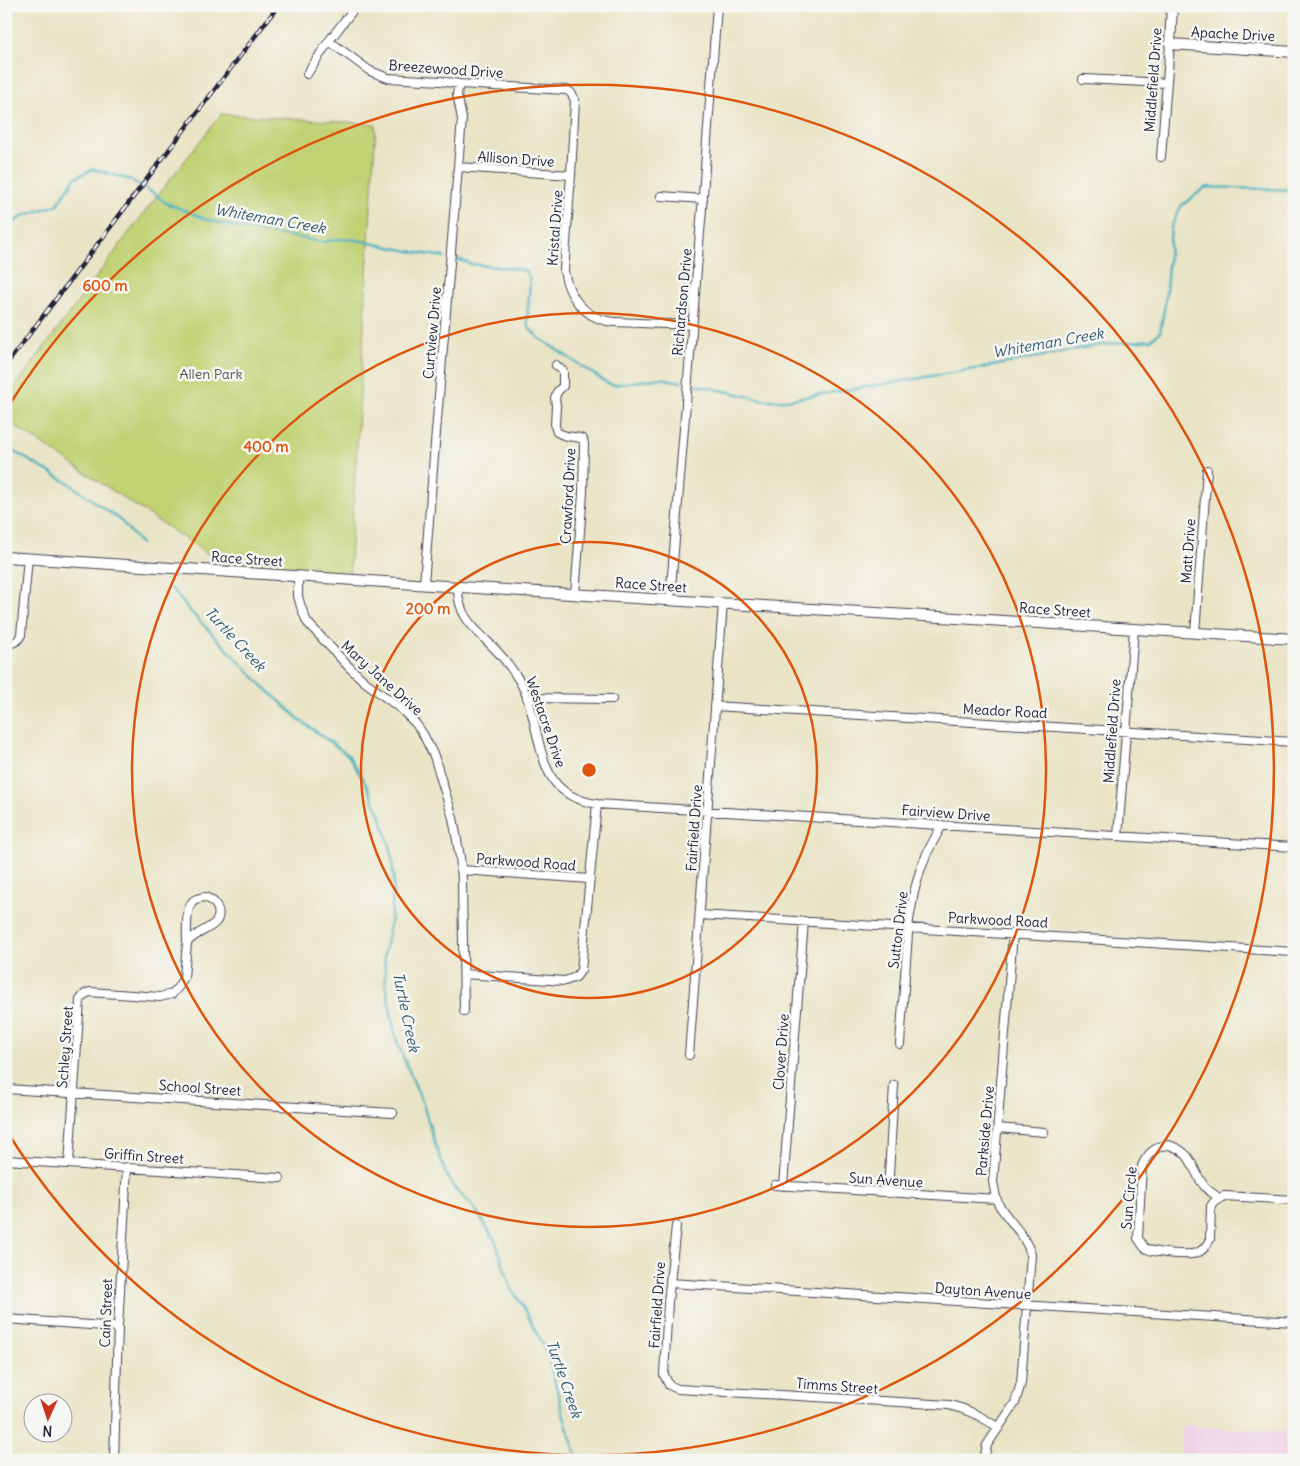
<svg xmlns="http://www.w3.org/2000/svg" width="1300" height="1466" font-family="Delius,sans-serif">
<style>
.built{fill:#efd0e5}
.green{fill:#c1d173;stroke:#727a57}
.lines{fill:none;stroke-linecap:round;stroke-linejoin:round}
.stream{stroke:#42b0be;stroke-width:2.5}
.minor-casing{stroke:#403f50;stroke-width:10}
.tertiary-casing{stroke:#403f50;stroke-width:12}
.minor{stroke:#fff;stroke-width:8}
.tertiary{stroke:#fff;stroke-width:10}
.rail-casing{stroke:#22223b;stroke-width:4.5}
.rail{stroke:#f6f6f2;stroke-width:2.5;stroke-dasharray:8;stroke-linecap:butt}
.ring{fill:none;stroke:#de560e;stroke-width:2.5}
.labels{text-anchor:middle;stroke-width:5;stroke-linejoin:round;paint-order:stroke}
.street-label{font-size:14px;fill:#22223b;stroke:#f6f6f2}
.park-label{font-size:14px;fill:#52574c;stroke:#f6f6f2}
.water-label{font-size:15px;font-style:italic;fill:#2f5b6f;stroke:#f6f6f2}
.centre{fill:#de560e;stroke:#f6f6f2;stroke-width:2.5}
.ring-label{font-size:15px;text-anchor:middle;font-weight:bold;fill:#de560e;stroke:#f6f6f2;stroke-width:5;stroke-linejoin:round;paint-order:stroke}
</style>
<rect width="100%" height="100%" fill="#f6f6f2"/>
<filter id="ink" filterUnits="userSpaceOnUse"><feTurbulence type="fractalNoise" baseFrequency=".02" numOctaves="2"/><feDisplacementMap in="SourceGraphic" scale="10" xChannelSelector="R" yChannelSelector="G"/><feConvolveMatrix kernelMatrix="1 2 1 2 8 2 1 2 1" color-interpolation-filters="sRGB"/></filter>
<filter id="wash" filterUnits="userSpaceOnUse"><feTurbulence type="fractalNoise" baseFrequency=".0096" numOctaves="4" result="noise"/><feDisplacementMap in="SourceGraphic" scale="20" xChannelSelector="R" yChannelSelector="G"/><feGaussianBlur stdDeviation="1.12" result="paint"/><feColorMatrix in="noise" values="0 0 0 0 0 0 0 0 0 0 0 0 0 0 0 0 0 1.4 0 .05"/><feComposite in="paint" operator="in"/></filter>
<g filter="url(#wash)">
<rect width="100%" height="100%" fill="#eae4c6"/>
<path class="built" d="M1182,1425L1288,1432L1294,1434V1460H1180Z"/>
<path class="green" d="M221,114L376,124L349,579L235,572L6,420V399L134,226Z"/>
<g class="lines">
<path class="stream" d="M6,229L22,216L57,205L75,178L93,169L131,180L155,194L166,203L194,214L205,219L234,227L323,242L339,239L356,240L414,252L444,257
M457,259L471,264L518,269L527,272L530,282L527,322L530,329L539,338L607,383L613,385L661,378L681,382
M693,384L765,400H787L987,367L1099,345L1151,340L1160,332L1165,304L1171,227L1181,206L1206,187L1294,190
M6,447L70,484L120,520L141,544
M171,588L190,611L262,685L300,720L348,755L367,786L380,814L391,849L394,884L391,918L384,956L386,986L395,1035L399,1047L423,1104L435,1144L446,1174L455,1189L472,1205L495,1240L511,1288L525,1310L547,1353L565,1420L578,1460"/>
</g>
</g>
<g filter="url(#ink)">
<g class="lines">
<defs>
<path id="minor" d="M329,41L370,71L388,78L441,81L459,84L567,90L571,93L575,100L571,175L564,271C568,294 582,316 607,321C618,323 630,322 641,323C658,324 675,324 692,325
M307,74L329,41L356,6
M1083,79L1167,83
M1161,157L1170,44
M458,167L571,175
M661,196L703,199
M556,365L563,371V386L557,392L555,398L556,405L555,426L557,432C568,439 573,435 583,439L584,444L583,493L575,594
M298,576V596L301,607L307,622L348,666L364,681L401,709L416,724L423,734L434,756L453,818L460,857L462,879L464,1011
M424,584L434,456L462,119L457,94L459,84
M458,586C457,616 474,628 493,647C502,656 510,666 517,677C536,704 535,750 552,778C562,794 579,801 597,804L1294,847
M670,600L702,208L717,6
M1195,633L1207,470
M6,643C14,644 18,642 21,635L28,558
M527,698L612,699
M715,706L1294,742
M1118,836L1134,629
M461,870L590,879
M205,897C210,899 215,902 217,907C226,928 196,929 187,943C187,933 185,909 193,901C196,898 201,898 205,897Z
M700,915L1294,952
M464,974L565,981L576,977L581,970L597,804
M900,1044L909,920L914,892L920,871L928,851L942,825
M689,1055L723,603
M6,1089L393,1113
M998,1128L1044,1132
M1169,1145C1196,1153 1191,1173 1207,1189C1211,1193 1216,1194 1219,1199L1214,1202L1211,1206L1210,1239C1207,1246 1203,1251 1196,1253C1188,1256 1152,1253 1145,1248C1142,1245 1140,1241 1138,1238L1142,1166C1147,1154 1155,1146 1169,1145Z
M6,1160L280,1178
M69,1164L80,1000L85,994L90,992L160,997L172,994L179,986L184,977L187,943
M775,1185L996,1199
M783,1186L804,921
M888,1193L894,1085
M1219,1199L1224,1196L1294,1200
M676,1226L668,1302L664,1375L669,1385L678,1389L949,1405C968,1409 982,1417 999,1428
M670,1283L1294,1322
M6,1319L118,1327
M114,1460L118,1327L127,1167
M984,1460L987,1445L1015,1403L1021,1383L1031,1255C1026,1235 1010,1223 999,1205C995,1198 995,1190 993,1182L1013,933"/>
<path id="tertiary" d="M1172,6L1170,44L1294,52
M6,557L491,589L1294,639"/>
</defs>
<use href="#minor" class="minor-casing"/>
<use href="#tertiary" class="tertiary-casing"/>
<use href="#minor" class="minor"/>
<use href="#tertiary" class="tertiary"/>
<defs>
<path id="rail" d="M6,365L278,6"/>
</defs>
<use href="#rail" class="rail-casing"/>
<use href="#rail" class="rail"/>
</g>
</g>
<g class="ring">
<circle cx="589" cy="770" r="228"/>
<circle cx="589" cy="770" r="457"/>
<path d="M8 407A685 685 0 1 1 8 1133"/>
</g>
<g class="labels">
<g class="street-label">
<text transform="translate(1233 34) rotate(3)" y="5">Apache Drive</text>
<text transform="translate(446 69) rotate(4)" y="5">Breezewood Drive</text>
<text transform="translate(1153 80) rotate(-86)" y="5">Middlefield Drive</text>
<text transform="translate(516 159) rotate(4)" y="5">Allison Drive</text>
<text transform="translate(555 228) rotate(-86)" y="5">Kristal Drive</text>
<text transform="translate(682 302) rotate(-85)" y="5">Richardson Drive</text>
<text transform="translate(432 333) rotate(-85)" y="5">Curtview Drive</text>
<text transform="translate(568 496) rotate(-87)" y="5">Crawford Drive</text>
<text transform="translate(1188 551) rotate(-86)" y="5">Matt Drive</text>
<text transform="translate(247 559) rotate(4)" y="5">Race Street</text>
<text transform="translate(651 585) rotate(4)" y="5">Race Street</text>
<text transform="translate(1055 610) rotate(4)" y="5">Race Street</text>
<text transform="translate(382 678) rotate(42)" y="5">Mary Jane Drive</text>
<text transform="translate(1005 711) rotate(3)" y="5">Meador Road</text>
<text transform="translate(546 722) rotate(71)" y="5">Westacre Drive</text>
<text transform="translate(1112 731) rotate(-86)" y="5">Middlefield Drive</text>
<text transform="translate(946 813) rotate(4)" y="5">Fairview Drive</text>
<text transform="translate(694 828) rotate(-86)" y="5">Fairfield Drive</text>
<text transform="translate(526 862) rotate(4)" y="5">Parkwood Road</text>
<text transform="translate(998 920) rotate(3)" y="5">Parkwood Road</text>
<text transform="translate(898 930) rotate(-83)" y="5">Sutton Drive</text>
<text transform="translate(65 1047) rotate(-86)" y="5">Schley Street</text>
<text transform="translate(781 1052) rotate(-86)" y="5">Clover Drive</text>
<text transform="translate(200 1088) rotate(4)" y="5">School Street</text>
<text transform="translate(985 1131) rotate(-85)" y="5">Parkside Drive</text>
<text transform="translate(144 1156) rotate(4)" y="5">Griffin Street</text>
<text transform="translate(886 1180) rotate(4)" y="5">Sun Avenue</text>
<text transform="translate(1129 1198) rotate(-85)" y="5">Sun Circle</text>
<text transform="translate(983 1291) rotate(4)" y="5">Dayton Avenue</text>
<text transform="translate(657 1305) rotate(-86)" y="5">Fairfield Drive</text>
<text transform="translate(106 1313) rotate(-88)" y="5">Cain Street</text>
<text transform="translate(837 1386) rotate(4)" y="5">Timms Street</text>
</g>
<g class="park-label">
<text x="211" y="379">Allen Park</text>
</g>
<g class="water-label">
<text transform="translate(270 219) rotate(10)" y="5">Whiteman Creek</text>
<text transform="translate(1048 343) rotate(-10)" y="5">Whiteman Creek</text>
<text transform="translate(235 639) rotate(47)" y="5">Turtle Creek</text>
<text transform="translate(406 1012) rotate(78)" y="5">Turtle Creek</text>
<text transform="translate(564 1379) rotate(71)" y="5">Turtle Creek</text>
</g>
</g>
<circle cx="589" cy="770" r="8" class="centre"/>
<g class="ring-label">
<text x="105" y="291">600 m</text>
<text x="266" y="452">400 m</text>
<text x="428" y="614">200 m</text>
</g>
<rect width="1300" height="1466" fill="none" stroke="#f6f6f2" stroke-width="25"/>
<g transform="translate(48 1418) rotate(183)"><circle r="24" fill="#f6f6f2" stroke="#a1a1a9"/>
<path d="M0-4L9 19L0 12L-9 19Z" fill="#c8321e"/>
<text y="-8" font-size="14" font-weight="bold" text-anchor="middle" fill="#22223b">N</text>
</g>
</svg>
